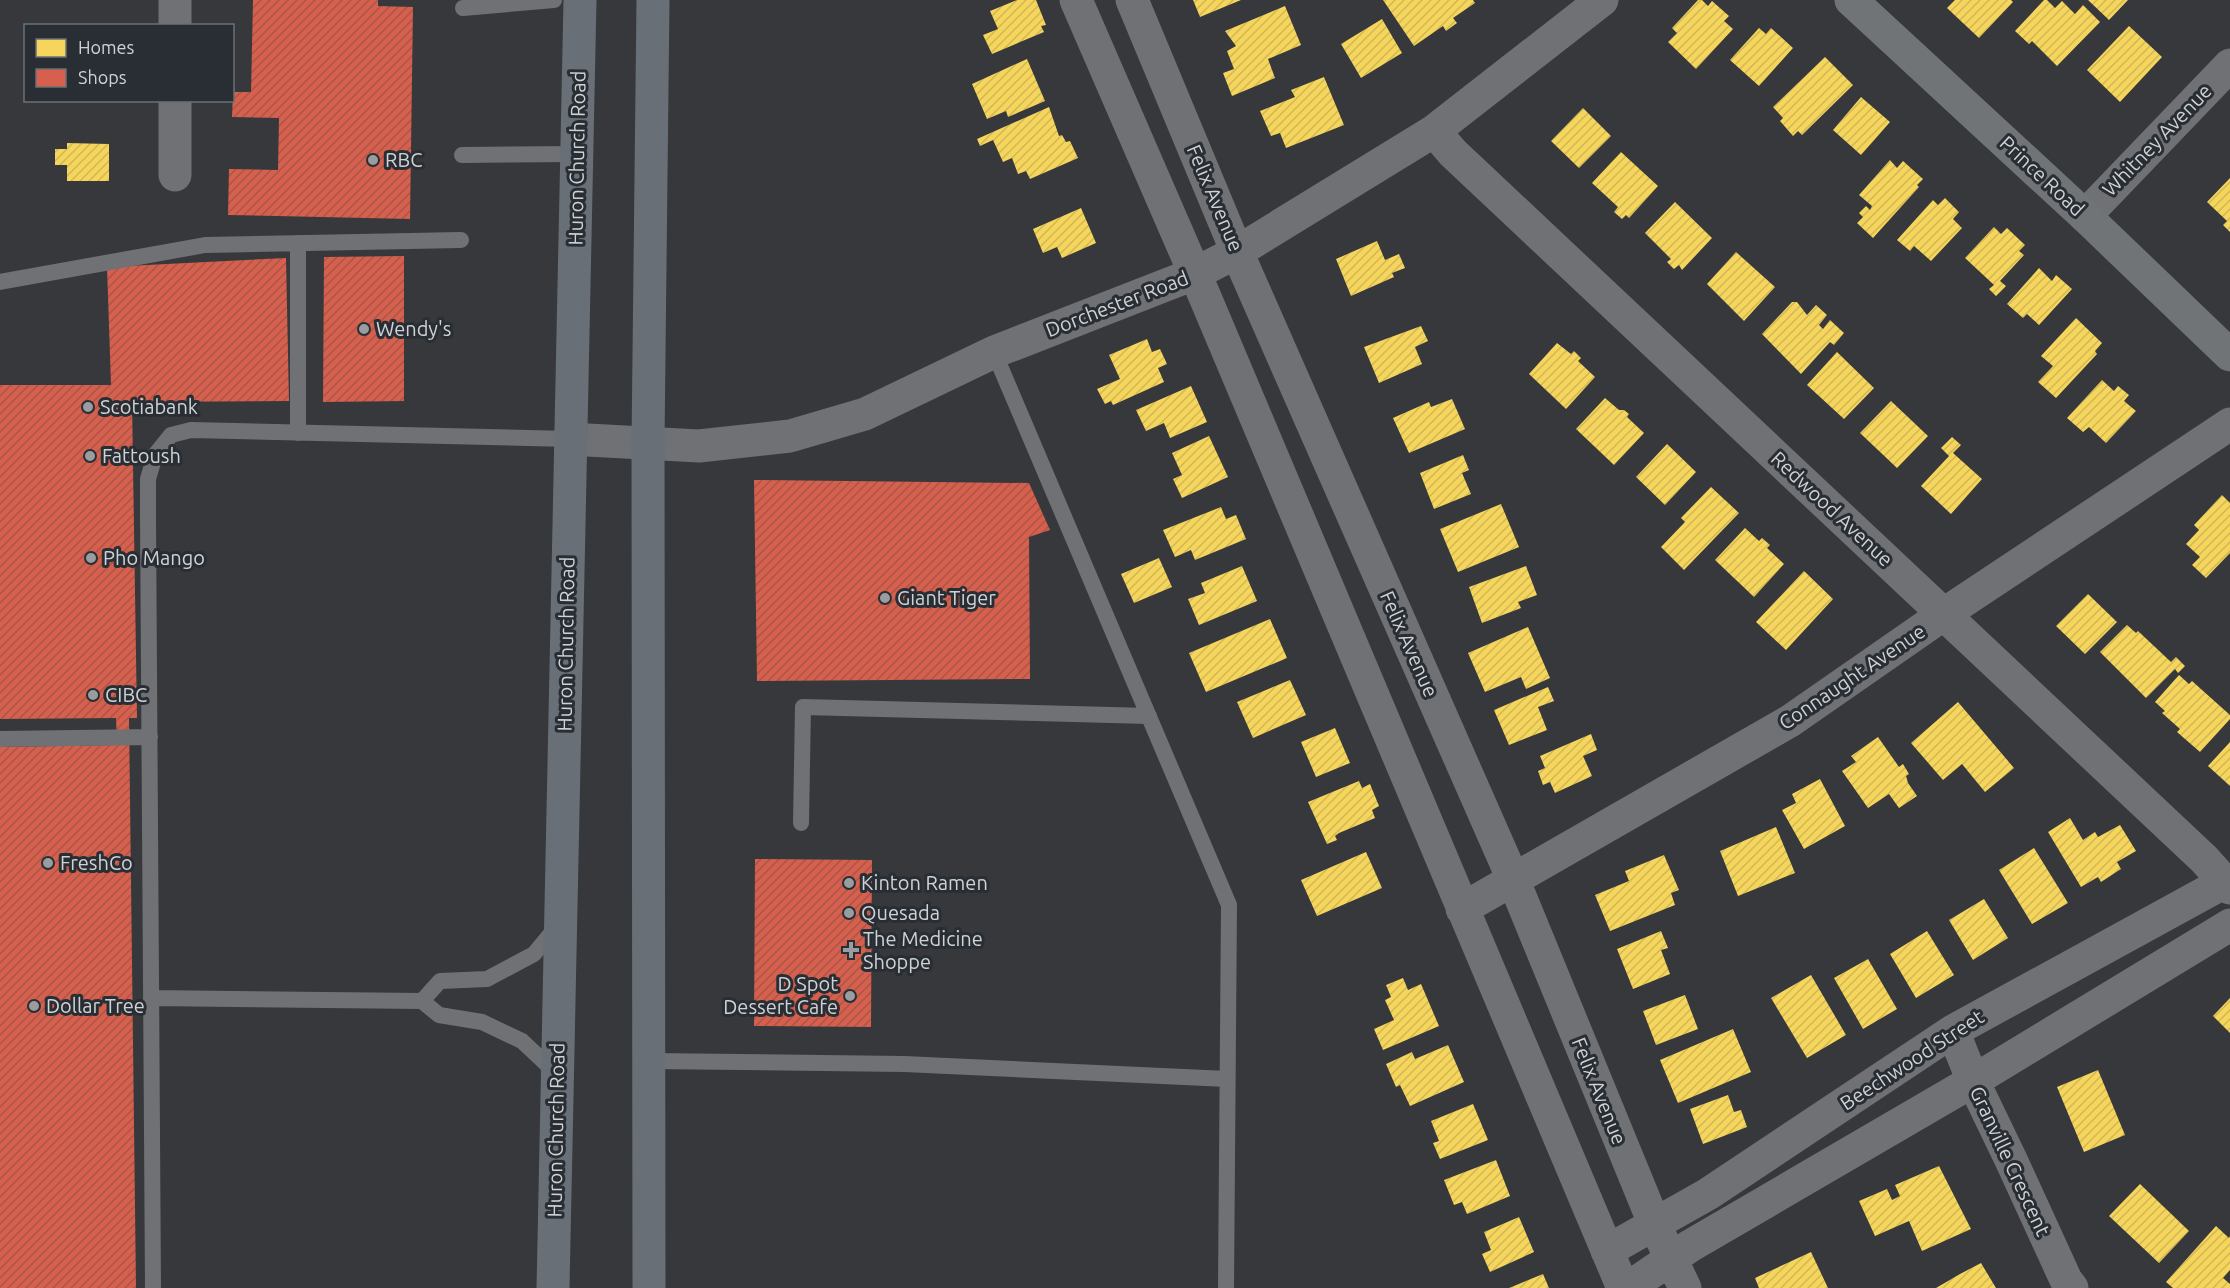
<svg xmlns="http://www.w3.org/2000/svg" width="2230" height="1288" font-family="Ubuntu,sans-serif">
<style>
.homes{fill:url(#homes-hatch)}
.shops{fill:url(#shops-hatch)}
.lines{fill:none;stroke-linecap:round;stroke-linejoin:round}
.lane{stroke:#6f7174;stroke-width:16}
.street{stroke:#6f7174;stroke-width:33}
.secondary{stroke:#707477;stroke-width:33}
.highway{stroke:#686f76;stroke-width:33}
.poi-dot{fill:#999da0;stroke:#292e34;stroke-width:2}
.labels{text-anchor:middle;stroke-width:6;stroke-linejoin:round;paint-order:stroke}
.street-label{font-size:20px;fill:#cfd3d6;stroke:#292e34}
.poi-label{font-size:20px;fill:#cfd3d6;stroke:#292e34;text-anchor:start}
</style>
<defs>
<pattern id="homes-hatch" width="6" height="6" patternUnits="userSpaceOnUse" patternTransform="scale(1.5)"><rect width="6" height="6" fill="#f6d55c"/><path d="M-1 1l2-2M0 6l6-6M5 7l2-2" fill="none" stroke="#d1b756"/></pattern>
<pattern id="shops-hatch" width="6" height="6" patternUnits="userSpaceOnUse" patternTransform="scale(1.5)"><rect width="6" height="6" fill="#d6604d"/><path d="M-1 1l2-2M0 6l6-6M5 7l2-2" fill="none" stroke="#a85649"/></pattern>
</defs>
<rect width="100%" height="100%" fill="#36383b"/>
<path class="homes" d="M1017,0H1036L1046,25L1041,26L1044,32L992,54L983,35L998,29L990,11Z
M1193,0H1241L1200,17Z
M1383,0H1473L1475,3L1453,18L1457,23L1446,31L1443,26L1414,46Z
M1698,0H1702L1708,6L1712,1L1729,16L1724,21L1733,29L1696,69L1668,42L1677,33L1672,28Z
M1955,0H2011L2013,2L1979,38L1947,8Z
M2044,0H2047L2055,8L2062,1L2075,14L2083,5L2100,22L2057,66L2032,41L2029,44L2015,31Z
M2088,0H2128L2109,20Z
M1285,6L1301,45L1268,59L1275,78L1232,96L1223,73L1234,69L1227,51L1236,46L1225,31Z
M1382,19L1402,53L1361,78L1341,44Z
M2129,26L2162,57L2120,102L2087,70Z
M1759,28L1766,34L1771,28L1793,48L1759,86L1730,60Z
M1825,57L1853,85L1802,135L1798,131L1793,136L1780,121L1783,118L1773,107Z
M1027,59L1045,101L1008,117L1006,111L987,119L972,84Z
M1324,77L1344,125L1286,148L1280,133L1271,136L1260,111L1295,97L1291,90Z
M1861,97L1890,122L1861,155L1833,130Z
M1049,107L1059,136L1062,135L1066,142L1070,141L1078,158L1030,179L1026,171L1018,174L1012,158L1003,162L993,140L980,146L977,139Z
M1583,108L1611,136L1579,168L1551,141Z
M67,143L109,144V181H67V165H55V149H67Z
M1621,152L1658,186L1629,218L1626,215L1622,219L1614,212L1618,207L1592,183Z
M1890,160L1897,168L1903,161L1923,179L1917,185L1919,187L1873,238L1857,223L1863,217L1859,213L1866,206L1870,210L1872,206L1859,195Z
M2230,178V232L2223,225L2227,221L2207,202Z
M1945,198L1959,212L1953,219L1962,228L1931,261L1914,246L1910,251L1897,240L1933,200L1938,205Z
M1675,202L1712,238L1682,270L1679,265L1674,269L1667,262L1671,259L1645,233Z
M1081,208L1096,243L1062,258L1057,247L1043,253L1033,229Z
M1994,227L2001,234L2007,228L2025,245L2019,251L2024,255L2000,281L2006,286L1996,296L1989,289L1994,285L1965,258Z
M1377,241L1385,260L1399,254L1405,268L1392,273L1394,277L1351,296L1336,259Z
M1736,252L1775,287L1744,321L1707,284Z
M2039,268L2052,281L2056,275L2072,289L2039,325L2027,314L2023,318L2007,304Z
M1792,302H1797L1807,315L1816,305L1827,315L1819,325L1823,329L1830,320L1844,333L1834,345L1830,342L1801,374L1762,334Z
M2076,318L2102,343L2095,351L2097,354L2056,398L2038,382L2053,366L2041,356Z
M1421,326L1428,341L1415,347L1422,364L1379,383L1364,347Z
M1147,339L1152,352L1160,349L1167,364L1158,368L1164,382L1113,405L1111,401L1105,404L1097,389L1120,379L1109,355Z
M1557,343L1571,354L1574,351L1581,358L1578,361L1595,377L1566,409L1529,374Z
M1837,352L1874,388L1844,419L1807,385Z
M2102,380L2114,391L2118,386L2129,395L2124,401L2136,411L2106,443L2089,427L2083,432L2067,418Z
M1191,386L1207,422L1170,438L1164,423L1146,431L1136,410Z
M1605,398L1619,410H1624L1629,414L1627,417L1644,433L1614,465L1576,429Z
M1452,399L1465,429L1409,453L1393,418L1429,402L1431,407Z
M1891,401L1928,436L1897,468L1860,433Z
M1209,436L1228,477L1182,498L1173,479L1182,475L1172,453Z
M1952,437L1961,445L1953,453L1982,479L1951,514L1921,486L1949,456L1941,448Z
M1667,444L1696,472L1665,505L1636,477Z
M1463,455L1469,470L1462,473L1471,494L1434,509L1420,473Z
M1711,487L1739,513L1684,570L1661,547L1685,522L1681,518Z
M2222,495L2230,503V553L2206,578L2192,565L2200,557L2186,544L2199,530L2194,525Z
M1501,504L1519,547L1458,572L1440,529Z
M1221,507L1226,519L1236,515L1246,539L1195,560L1191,550L1175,557L1163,530Z
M1745,528L1759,541L1762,538L1770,545L1767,548L1784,564L1754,597L1715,560Z
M1159,558L1172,587L1134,603L1121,574Z
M1242,566L1257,601L1199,625L1188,599L1205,593L1201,583Z
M1526,566L1537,595L1518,602L1521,608L1482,623L1469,587Z
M1804,571L1833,599L1786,650L1756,622Z
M2088,594L2117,622L2085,654L2056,626Z
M1270,619L1287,658L1206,692L1189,653Z
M2127,625L2136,633L2138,631L2171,662L2176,657L2185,666L2178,673L2175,669L2146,698L2100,652Z
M1528,627L1550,678L1526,689L1521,677L1485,692L1468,653Z
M2179,675L2189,684L2192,681L2230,715V719L2200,752L2177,732L2180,729L2162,713L2165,711L2155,702Z
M1290,680L1306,715L1253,738L1237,702Z
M1548,687L1554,701L1538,707L1547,730L1509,745L1494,710Z
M1958,702L2014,768L1985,792L1962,764L1943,780L1911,743Z
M1335,728L1350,763L1316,777L1301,742Z
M1591,734L1597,750L1583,756L1592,776L1555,793L1550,782L1543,785L1538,771L1545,768L1540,756Z
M1878,737L1899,767L1903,764L1909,774L1906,776L1908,783L1917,796L1899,808L1889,794L1868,808L1842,771L1856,762L1851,756Z
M2230,742V786L2208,766Z
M1820,779L1845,826L1804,849L1782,810L1796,803L1792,794Z
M1359,781L1362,788L1370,784L1379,806L1372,810L1375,818L1339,833L1335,836L1337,840L1327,844L1308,802Z
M2070,818L2083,840L2095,832L2098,837L2120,825L2136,851L2117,862L2121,869L2101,882L2098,877L2081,887L2048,832Z
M1776,827L1795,873L1738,896L1720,851Z
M2034,848L2068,903L2032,924L1999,870Z
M1366,852L1382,888L1317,916L1301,880Z
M1664,855L1679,890L1671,893L1675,905L1610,931L1595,895L1629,881L1625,871Z
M1984,899L2008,938L1973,960L1949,920Z
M1661,931L1668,948L1661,950L1670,974L1633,989L1617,949Z
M1927,931L1954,975L1916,998L1890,954Z
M1868,959L1897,1009L1863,1029L1834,978Z
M1811,975L1846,1035L1807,1058L1771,998Z
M1403,978L1408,990L1421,984L1439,1026L1383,1050L1374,1029L1394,1020L1385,1000L1391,997L1386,985Z
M1685,995L1698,1029L1656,1045L1643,1011Z
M2230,998V1033L2213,1016Z
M1733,1029L1751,1072L1678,1103L1660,1060Z
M1448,1045L1464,1082L1410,1106L1400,1085L1396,1087L1386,1064L1412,1052L1415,1059Z
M2098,1070L2125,1135L2084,1152L2057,1087Z
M1728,1095L1734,1112L1741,1110L1747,1127L1703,1144L1690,1109Z
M1473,1104L1488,1140L1440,1159L1433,1143L1439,1141L1431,1121Z
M1496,1160L1510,1196L1467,1214L1462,1202L1454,1205L1444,1180Z
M1939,1166L1971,1229L1922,1251L1909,1221L1875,1236L1859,1201L1887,1189L1892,1200L1900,1196L1895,1185Z
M2140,1184L2189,1231L2159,1263L2109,1216Z
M1519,1217L1534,1252L1490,1272L1482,1254L1491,1250L1484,1232Z
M2216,1226L2229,1238L2230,1236V1270L2223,1278L2230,1284V1288H2173L2166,1282Z
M1811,1252L1828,1288H1759L1755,1278Z
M1981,1263L1996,1288H1936L1960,1274Z
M1543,1274L1549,1288H1509Z"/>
<path class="shops" d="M253,0H378V6L413,7L410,219L228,215L229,169L278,170L279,118L232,117L233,92H251Z
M404,256V401L323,402L324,257Z
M286,258L289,401L132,402L137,718H129L136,1288H0V747L117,745L116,718L0,719V385H111L107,267Z
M754,480L1029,483L1050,530L1029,537L1030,679L757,681Z
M755,859L872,860L871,1027L754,1026Z"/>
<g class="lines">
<path class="lane" d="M463,8L554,0
M462,155L577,154
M298,243V433
M0,282L205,245L461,240
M994,352L1229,905L1226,1288
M0,739L150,737
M801,823L803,707L1149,716
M151,998L422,1001L439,1015L482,1022L522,1041L557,1074
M422,1001L440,981L487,979L534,954L558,925
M649,1061L904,1064L1227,1079
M153,1288L148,517V479L155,455L171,435L191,430L569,439"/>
<path class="street" d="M1076,0L1205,297L1623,1288
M1132,0L1237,252L1513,879L1654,1223L1685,1288
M175,26V0
M1434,131L1453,153L2204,859L2230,888
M175,175V100
M2085,216L2230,65
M569,439L699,446L790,436L865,414L994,352L1194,274L1237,252L1434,131L1602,0
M1462,909L1790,721L1944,614L2230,424
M1953,1031L1973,1081L2012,1162L2066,1280L2072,1288
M1607,1251L1708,1194L1953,1031L2225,882
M1628,1288L1690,1246L1973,1081L2230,925"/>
<path class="secondary" d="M1851,0L2085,216L2230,355"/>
<path class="highway" d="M553,1288L580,0
M649,1288L648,443L653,0"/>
</g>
<g class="poi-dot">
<circle cx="373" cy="160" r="6"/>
<circle cx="364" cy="329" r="6"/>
<circle cx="88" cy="407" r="6"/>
<circle cx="90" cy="456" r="6"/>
<circle cx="91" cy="558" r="6"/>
<circle cx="885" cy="598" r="6"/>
<circle cx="93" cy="695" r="6"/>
<circle cx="48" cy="863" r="6"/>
<circle cx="849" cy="883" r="6"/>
<circle cx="849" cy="913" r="6"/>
<path d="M848 941h6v6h6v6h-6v6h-6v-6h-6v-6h6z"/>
<circle cx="850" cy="996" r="6"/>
<circle cx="34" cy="1006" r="6"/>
</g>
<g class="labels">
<g class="street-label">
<text transform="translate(2157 140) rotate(-46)" y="7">Whitney Avenue</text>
<text transform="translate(577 158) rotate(-89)" y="7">Huron Church Road</text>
<text transform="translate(2042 176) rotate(43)" y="7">Prince Road</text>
<text transform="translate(1215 198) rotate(67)" y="7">Felix Avenue</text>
<text transform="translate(1117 304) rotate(-21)" y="7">Dorchester Road</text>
<text transform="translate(1832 509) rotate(43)" y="7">Redwood Avenue</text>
<text transform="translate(566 644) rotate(-89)" y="7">Huron Church Road</text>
<text transform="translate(1409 644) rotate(66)" y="7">Felix Avenue</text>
<text transform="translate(1852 677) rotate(-34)" y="7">Connaught Avenue</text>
<text transform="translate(1912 1060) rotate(-33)" y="7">Beechwood Street</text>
<text transform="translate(1599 1091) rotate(68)" y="7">Felix Avenue</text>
<text transform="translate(556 1130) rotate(-89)" y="7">Huron Church Road</text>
<text transform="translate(2010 1161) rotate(65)" y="7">Granville Crescent</text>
</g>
<g class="poi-label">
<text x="385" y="167">RBC</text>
<text x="376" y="336">Wendy's</text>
<text x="100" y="414">Scotiabank</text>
<text x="102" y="463">Fattoush</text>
<text x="103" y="565">Pho Mango</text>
<text x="897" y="605">Giant Tiger</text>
<text x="105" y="702">CIBC</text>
<text x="60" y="870">FreshCo</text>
<text x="861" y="890">Kinton Ramen</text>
<text x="861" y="920">Quesada</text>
<text x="863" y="946">The Medicine<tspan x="863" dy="23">Shoppe</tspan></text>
<text x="838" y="991" text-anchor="end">D Spot<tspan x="838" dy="23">Dessert Cafe</tspan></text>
<text x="46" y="1013">Dollar Tree</text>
</g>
</g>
<rect x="24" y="24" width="210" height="78" fill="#292e34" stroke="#6b7075" stroke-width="1.5"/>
<rect x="36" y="39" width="30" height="18" fill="#f6d55c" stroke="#6b7075" stroke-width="1.5"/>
<text x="78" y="54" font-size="18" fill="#cfd3d6">Homes</text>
<rect x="36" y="69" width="30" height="18" fill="#d6604d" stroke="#6b7075" stroke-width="1.5"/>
<text x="78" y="84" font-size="18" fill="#cfd3d6">Shops</text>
</svg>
